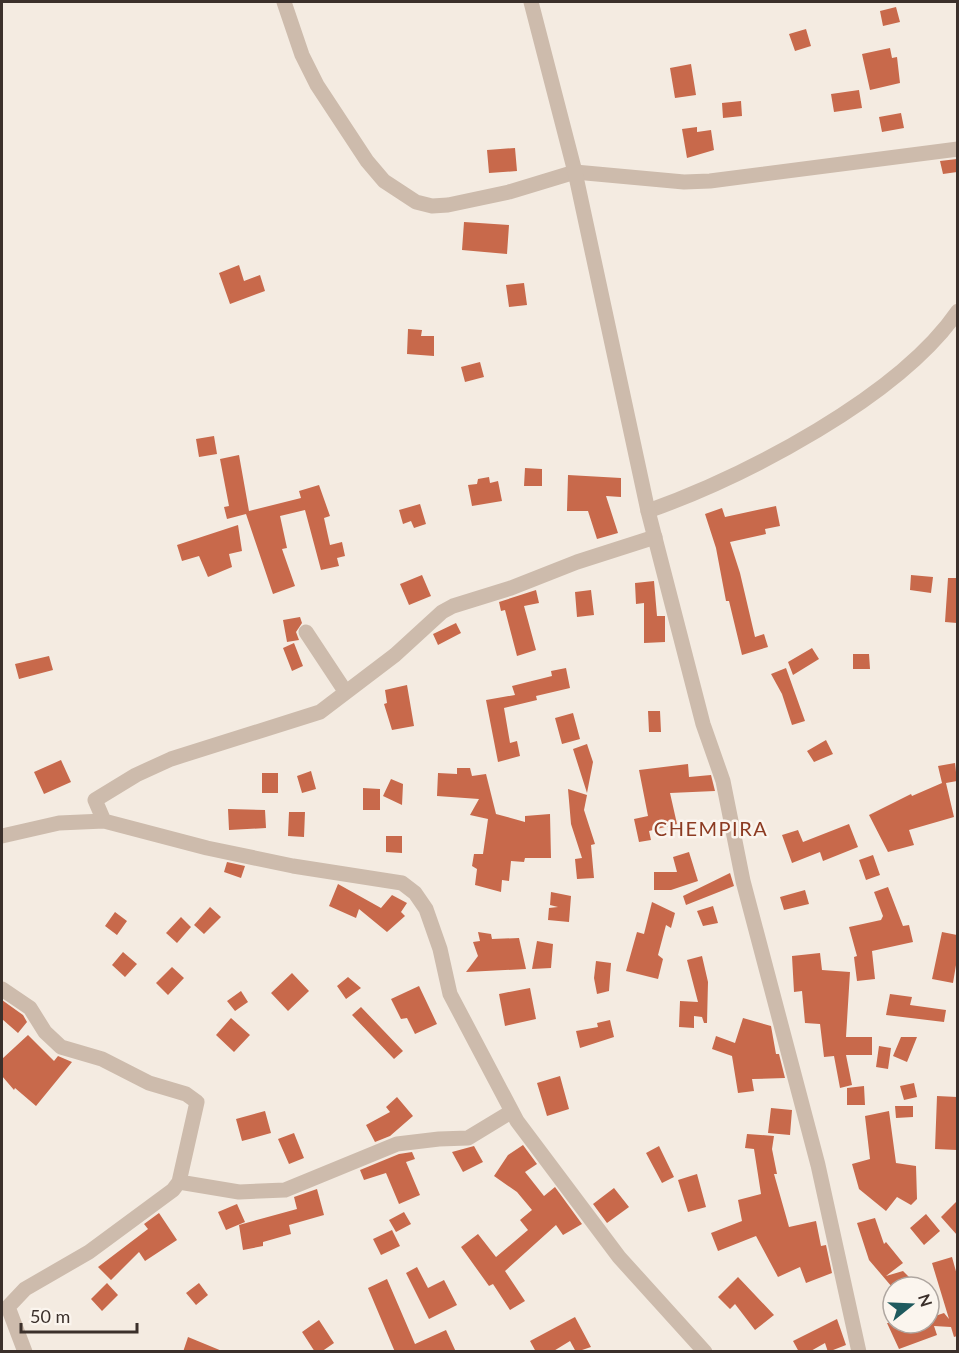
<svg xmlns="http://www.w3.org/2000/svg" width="959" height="1353" font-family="Lato,sans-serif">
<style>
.building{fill:#c8694b}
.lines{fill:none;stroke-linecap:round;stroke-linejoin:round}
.minor{stroke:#cdbbac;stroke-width:15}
.tertiary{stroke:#cdbbac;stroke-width:15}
.labels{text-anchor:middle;stroke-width:5;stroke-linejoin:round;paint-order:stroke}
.quarter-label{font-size:20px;letter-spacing:1.5px;fill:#8c3b22;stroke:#fbf5ee}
</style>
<rect width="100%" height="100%" fill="#f4ebe1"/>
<path class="building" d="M896,7L900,22L883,26L880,11Z
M806,29L811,46L795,51L789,34Z
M890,48L892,58L897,57L900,83L870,90L862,54Z
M691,64L696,95L675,98L670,68Z
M859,90L862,108L834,112L831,94Z
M741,101L742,116L723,118L722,103Z
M901,113L904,128L882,132L879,117Z
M697,127V132L711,130L714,150L687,158L682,129Z
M515,148L517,171L489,173L487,150Z
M957,159V172L943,174L940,161Z
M464,222L509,225L507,254L462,250Z
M239,265L244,281L260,275L265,291L230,304L219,273Z
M524,283L527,305L509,307L506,285Z
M408,329L422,330L421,336H434V356L407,354Z
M480,362L484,377L465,382L461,367Z
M214,436L217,454L199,457L196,439Z
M239,455L249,511L301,498L299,491L319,485L330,516L324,518L330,545L342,542L345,556L337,558L339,566L321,570L305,510L280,516L287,548L282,549L295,586L273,594L246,514L227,519L224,507L229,506L220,459Z
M525,468L542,469V486H524Z
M568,475L621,478V497L606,496L618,533L597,539L588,511H567Z
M489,477L490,483L498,481L502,501L472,506L468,485L477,484L478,479Z
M420,504L426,524L414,528L411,521L403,524L399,510Z
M776,506L780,526L765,529L766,534L730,542L740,573L755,637L764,634L768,647L742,655L729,601H726L716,548L705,514L722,508L725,517Z
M238,525L242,551L229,554L232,567L208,577L199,556L182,561L177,545Z
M422,575L431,596L409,605L400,584Z
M911,575L933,577L931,593L910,590Z
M948,578H957V623L945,622Z
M654,581L657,616H665V642L644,643V603L636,604L635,583Z
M536,590L539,603L524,606L536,650L517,656L505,610L501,611L499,602Z
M591,590L594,615L577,617L575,592Z
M300,617L302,623L296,632L299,640L287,642L283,620Z
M456,623L461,633L438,645L433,634Z
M294,643L303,666L292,671L283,648Z
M812,648L819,659L793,675L788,662Z
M853,654H869L870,669H853Z
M49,656L53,670L19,679L15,664Z
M566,668L570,688L536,696L537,700L504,708L510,743L517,741L520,756L498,762L486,700L515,695L512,686L552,676L551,671Z
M786,668L805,721L792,725L782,694L771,674Z
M407,685L414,726L392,730L384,704L387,703L385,690Z
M648,711H660L661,732H649Z
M573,713L580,739L562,744L555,718Z
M826,740L833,754L814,762L807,751Z
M587,744L593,762L587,793L573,749Z
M61,760L71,782L44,794L34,772Z
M955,763L957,781L946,783L954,817L909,830L914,845L888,852L869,815L911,794L912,796L942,783L938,766Z
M688,764L689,777L711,775L715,791L670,793L677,824L649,831L651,840L639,842L634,819L648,816L639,770Z
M457,768H470L472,776L486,774L496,814L525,822V816L550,814L551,858H525L524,862L511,861L509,881L502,880L501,892L475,885L477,869L472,866L474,854H483L488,819L470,815L479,799L437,796L438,773L457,774Z
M311,771L316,789L302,793L297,776Z
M262,773H278V793H262Z
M391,779L403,784L402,805L383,796Z
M363,788L380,789V810H363Z
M568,789L587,795L584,810L595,844L591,845L594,878L577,879L575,859L582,858L571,824Z
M228,809L265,810L266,828L229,830Z
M289,812H305L304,837L288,836Z
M849,824L858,847L823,861L820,852L792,863L782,835L798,830L803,842Z
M386,836H402V853L386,852Z
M689,852L698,881L671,890H654V872H677L673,857Z
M873,855L880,875L866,880L859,860Z
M227,862L245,866L241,878L224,872Z
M730,873L734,886L686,905L683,896Z
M338,884L381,908L392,895L407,903L401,912L405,916L387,932L359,909L356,918L329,906Z
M888,887L903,926L909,925L913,942L872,951L875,979L857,981L854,957L857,956L849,927L881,920L883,916L874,892Z
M805,890L809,904L784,910L780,897Z
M551,892L571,896L569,922L548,920L549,908L558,907L550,905Z
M652,902L675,913L671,928L666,925L658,955L663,959L658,979L626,971L637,932L644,934Z
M713,906L718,923L703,926L697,911Z
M210,907L221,917L204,934L194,925Z
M115,912L127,921L117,935L105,926Z
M181,917L191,927L177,943L166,933Z
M478,932L491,934L492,939L519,938L526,969L466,972L478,956L473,942L480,941Z
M942,932L957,935V959L953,983L932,979Z
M537,941L553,944L551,968L532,969Z
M123,952L137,964L125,977L112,965Z
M820,953L822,970L850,972L846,1037H872V1055H846L852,1085L840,1088L834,1056L824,1057L820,1024L805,1023L802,991L794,992L792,956Z
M702,956L708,982L707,1023H704L702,1017L694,1016V1028L679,1027L680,1001L698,1002L687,960Z
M596,961L611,963L609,991L597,994L594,978Z
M172,967L184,978L168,995L156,983Z
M292,973L309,991L288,1011L271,993Z
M348,977L361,988L346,999L337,986Z
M419,986L437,1024L415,1034L407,1018L401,1019L391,999Z
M530,988L536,1019L505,1026L499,994Z
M241,991L248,1002L235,1011L227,1001Z
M890,994L912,997L910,1005L946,1010L944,1022L886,1015Z
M2,1000L23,1015L27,1022L18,1033L2,1019Z
M361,1007L403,1051L394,1059L352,1015Z
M231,1018L250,1035L234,1052L216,1035Z
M743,1018L771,1026L776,1054H779L785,1078L752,1079L754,1091L738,1093L732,1056L712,1049L716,1036L735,1043Z
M610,1020L614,1037L580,1048L576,1031L598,1027L597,1023Z
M28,1035L54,1061L58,1056L72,1062L36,1106L15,1088L14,1090L2,1076V1059Z
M901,1037H917L907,1062L893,1056Z
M879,1046L891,1048L888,1069L876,1067Z
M560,1076L569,1109L547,1116L537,1083Z
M914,1083L917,1097L904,1100L900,1086Z
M864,1086L865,1105H847V1088Z
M937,1096L957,1097V1150L935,1149Z
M397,1097L413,1116L390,1136L375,1142L366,1125L390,1112L386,1107Z
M895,1106H913V1117L896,1118Z
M771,1108L792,1110L790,1135L768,1133Z
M265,1111L271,1133L242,1141L236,1119Z
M889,1111L896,1163L916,1166L917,1199L911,1205L897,1197L886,1211L859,1189L852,1164L870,1159L865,1116Z
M294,1133L304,1158L289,1164L278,1139Z
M747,1134L774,1136L772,1149L777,1174H774L789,1227L816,1221L821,1246L826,1245L832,1273L806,1283L800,1267L778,1277L756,1236L718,1251L711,1233L742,1221L738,1200L761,1194L754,1149L745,1148Z
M523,1145L537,1164L525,1172L544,1196L555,1187L582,1224L563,1235L556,1225L505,1271L525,1301L510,1310L493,1284L489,1286L461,1247L478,1234L496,1257L528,1230L520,1220L532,1210L517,1192L494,1176L508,1155Z
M474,1146L483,1162L463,1172L452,1152Z
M659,1146L674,1177L662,1183L646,1153Z
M412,1152L415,1159L406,1162L420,1195L399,1204L386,1173L364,1180L360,1170L399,1154Z
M697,1174L706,1207L688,1212L678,1180Z
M614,1188L629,1207L607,1223L593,1204Z
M317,1189L324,1215L289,1225L291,1234L263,1242V1246L243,1250L239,1225L297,1209L294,1197Z
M957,1201V1235L941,1217Z
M237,1204L245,1222L226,1230L218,1212Z
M404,1212L411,1224L396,1232L389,1220Z
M159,1213L177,1240L145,1261L139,1252L111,1280L98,1267L148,1229L144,1224Z
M926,1214L940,1231L924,1245L910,1228Z
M875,1218L884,1244L886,1242L903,1263L886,1276L903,1271L919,1287H892L869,1260L857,1223Z
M392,1230L400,1246L381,1255L373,1239Z
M952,1257L957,1275V1336L954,1337L951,1327L934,1326L937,1335L899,1349L887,1323H929V1318L944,1313L949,1319L932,1263Z
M417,1267L428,1288L444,1280L457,1305L429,1319L406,1273Z
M738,1277L774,1315L755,1330L735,1304L730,1309L718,1297Z
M387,1279L415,1344L446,1330L456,1352H395L368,1288Z
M107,1283L118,1295L102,1311L91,1299Z
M199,1283L208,1295L196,1305L186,1293Z
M575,1317L591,1347L576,1352L570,1341L552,1352H536L530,1341Z
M837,1319L846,1345L828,1352L825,1343L809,1352H799L793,1341Z
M319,1320L334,1343L321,1352H315L302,1332Z
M188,1337L222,1351V1352H183Z"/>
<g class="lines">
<path class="minor" d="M284,2L302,55L317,85L367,161L384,181L416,202L432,206L448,205L509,192L575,172L684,182L710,181L958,149
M648,511C746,476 899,397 958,311
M306,632L345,691
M104,821L95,800L136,775L171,759L320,712L395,655L442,612L453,606L511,588L577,562L655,537
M2,836L59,823L104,821L207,848L293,866L402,883L415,893L426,909L440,949L450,994L517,1121L619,1257L705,1352
M2,989L30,1008L45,1032L61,1047L102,1059L149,1083L186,1094L197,1102L179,1182L173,1190L89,1252L25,1289L8,1307L25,1352
M179,1182L239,1192L285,1190L397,1144L439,1139L468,1138L511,1112"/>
<path class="tertiary" d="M531,2L575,172L648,511L703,724L723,781L743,881L818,1165L859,1352"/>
</g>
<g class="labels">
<g class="quarter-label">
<text x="711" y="836">CHEMPIRA</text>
</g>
</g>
<rect width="959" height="1353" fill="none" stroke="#3b302b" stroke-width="6"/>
<g transform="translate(911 1305) rotate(72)"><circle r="28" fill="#fbf5ee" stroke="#aea6a0" stroke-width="1.5"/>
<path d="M0-4.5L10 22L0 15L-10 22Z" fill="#1f5a5e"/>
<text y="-9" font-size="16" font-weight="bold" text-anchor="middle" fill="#3b302b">N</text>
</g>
<path d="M21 1323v9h116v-9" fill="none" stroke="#3b302b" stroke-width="3"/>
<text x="30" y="1323" font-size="18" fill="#3b302b" stroke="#fbf5ee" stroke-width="4.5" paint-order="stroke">50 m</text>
</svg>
